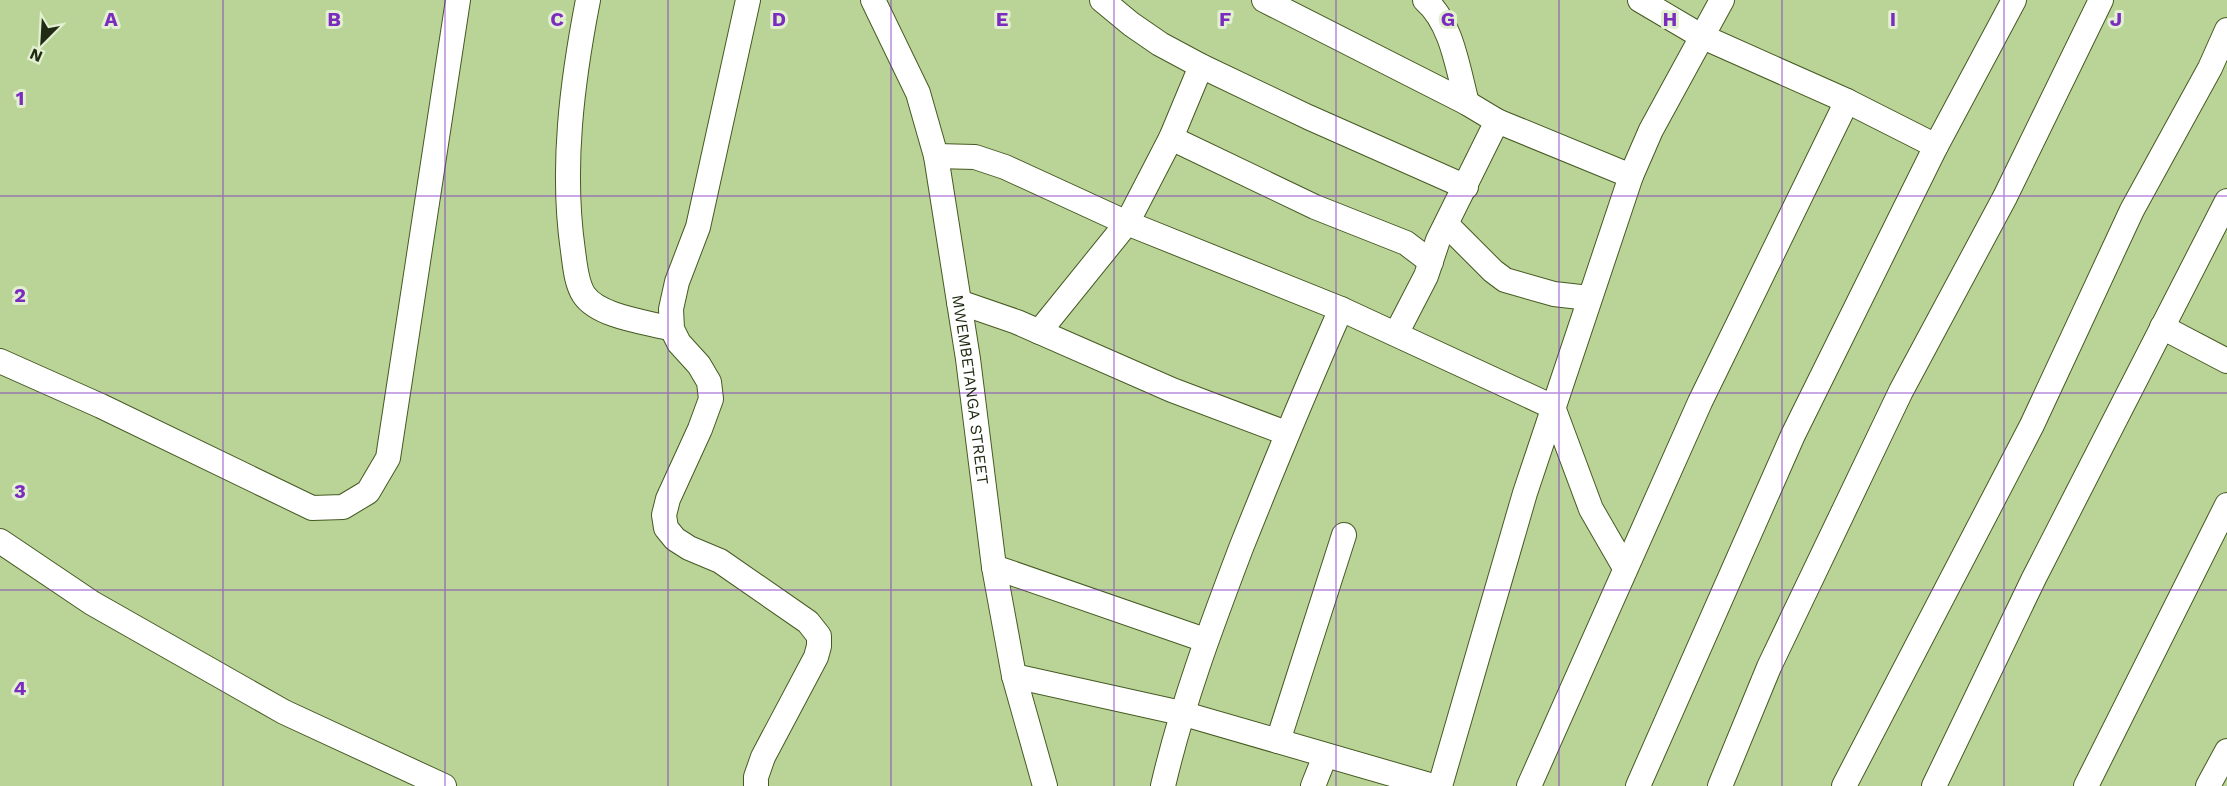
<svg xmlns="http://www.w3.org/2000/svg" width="2227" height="786" font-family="'Work Sans',sans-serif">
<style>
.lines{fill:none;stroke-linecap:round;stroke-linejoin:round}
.minor-casing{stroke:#455a22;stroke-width:26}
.minor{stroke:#fff;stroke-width:24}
.grid{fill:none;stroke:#7b2cbf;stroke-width:1.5;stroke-opacity:0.55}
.labels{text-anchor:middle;stroke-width:6;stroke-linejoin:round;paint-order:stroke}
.street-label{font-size:16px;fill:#212b13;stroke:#e2f0d1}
.grid-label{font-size:20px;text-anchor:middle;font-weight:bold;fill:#7b2cbf;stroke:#e2f0d1;stroke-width:6;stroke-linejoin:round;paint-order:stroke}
</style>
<rect width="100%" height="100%" fill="#bad498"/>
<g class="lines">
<defs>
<g id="minor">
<path d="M588,0C572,82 561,168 573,251C575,265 576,283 584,295C599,317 647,322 672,329"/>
<path d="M748,0L698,227L677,282L671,309L672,329L679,343L699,365L709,382L711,399L700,429L668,499L664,515L666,528L675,539L689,548L720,561L808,622L819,636V646L816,657L763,757L756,777V786"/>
<path id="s1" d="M873,0L918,93L936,156L968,359L994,567L1014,676L1045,786"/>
<path d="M1102,0L1131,24L1160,44L1201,66L1308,117L1466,187"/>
<path d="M1264,0L1467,103L1497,121L1631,176"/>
<path d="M1425,0C1452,23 1458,70 1467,103"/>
<path d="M1640,0L1701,36L1847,101L1936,146"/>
<path d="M1171,138L1315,207L1406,243L1431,262"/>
<path d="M936,156L975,157L1005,167L1127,223L1341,309L1553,407L1591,509L1625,568"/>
<path d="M1447,225L1493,271L1505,280L1554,294L1589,298"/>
<path d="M959,302L1017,322L1172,390L1286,433"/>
<path d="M2162,327L2227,361"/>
<path d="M1039,332L1127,223L1171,138L1201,66"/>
<path d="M1396,334L1426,276L1438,240L1497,121"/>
<path d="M0,361L101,406L312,508L343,507L368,492L388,458L458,0"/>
<path d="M0,541L92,603L284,712L444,786"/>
<path d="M994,567L1205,640"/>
<path d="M1014,676L1181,713L1433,786"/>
<path d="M1278,741L1344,535"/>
<path d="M1163,786C1182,704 1211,627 1241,548C1273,468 1306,388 1341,309"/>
<path d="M1313,786L1325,756"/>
<path d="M1440,786L1525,493L1631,176L1651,130L1722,0"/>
<path d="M1529,786L1700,402L1847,101"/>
<path d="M1638,786L1793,435L1936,146L2014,0"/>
<path d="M1720,786L1769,667L1901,391L2005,197L2101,0"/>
<path d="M1844,786L2032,425L2132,210L2210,68L2227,30"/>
<path d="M1934,786L2034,578L2227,201"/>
<path d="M2086,786L2227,505"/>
<path d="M2208,786L2227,751"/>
</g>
</defs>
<use href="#minor" class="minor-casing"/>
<use href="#minor" class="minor"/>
</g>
<path class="grid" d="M223,0V786M445,0V786M668,0V786M891,0V786M1114,0V786M1336,0V786M1559,0V786M1782,0V786M2004,0V786M0,196H2227M0,393H2227M0,590H2227"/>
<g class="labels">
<g class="street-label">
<text dy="6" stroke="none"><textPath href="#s1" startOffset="405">MWEMBETANGA STREET</textPath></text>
</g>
</g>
<g class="grid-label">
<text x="111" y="26">A</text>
<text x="334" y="26">B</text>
<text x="557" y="26">C</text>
<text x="779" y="26">D</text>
<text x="1002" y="26">E</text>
<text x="1225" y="26">F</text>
<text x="1448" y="26">G</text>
<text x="1670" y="26">H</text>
<text x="1893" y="26">I</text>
<text x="2116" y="26">J</text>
<text x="20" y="105">1</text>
<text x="20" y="302">2</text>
<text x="20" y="498">3</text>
<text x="20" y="695">4</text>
</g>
<g transform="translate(42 42) rotate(204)" stroke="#e2f0d1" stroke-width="4.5" paint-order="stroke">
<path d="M0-4.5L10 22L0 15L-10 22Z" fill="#212b13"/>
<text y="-9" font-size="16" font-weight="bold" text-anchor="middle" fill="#212b13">N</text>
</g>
</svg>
